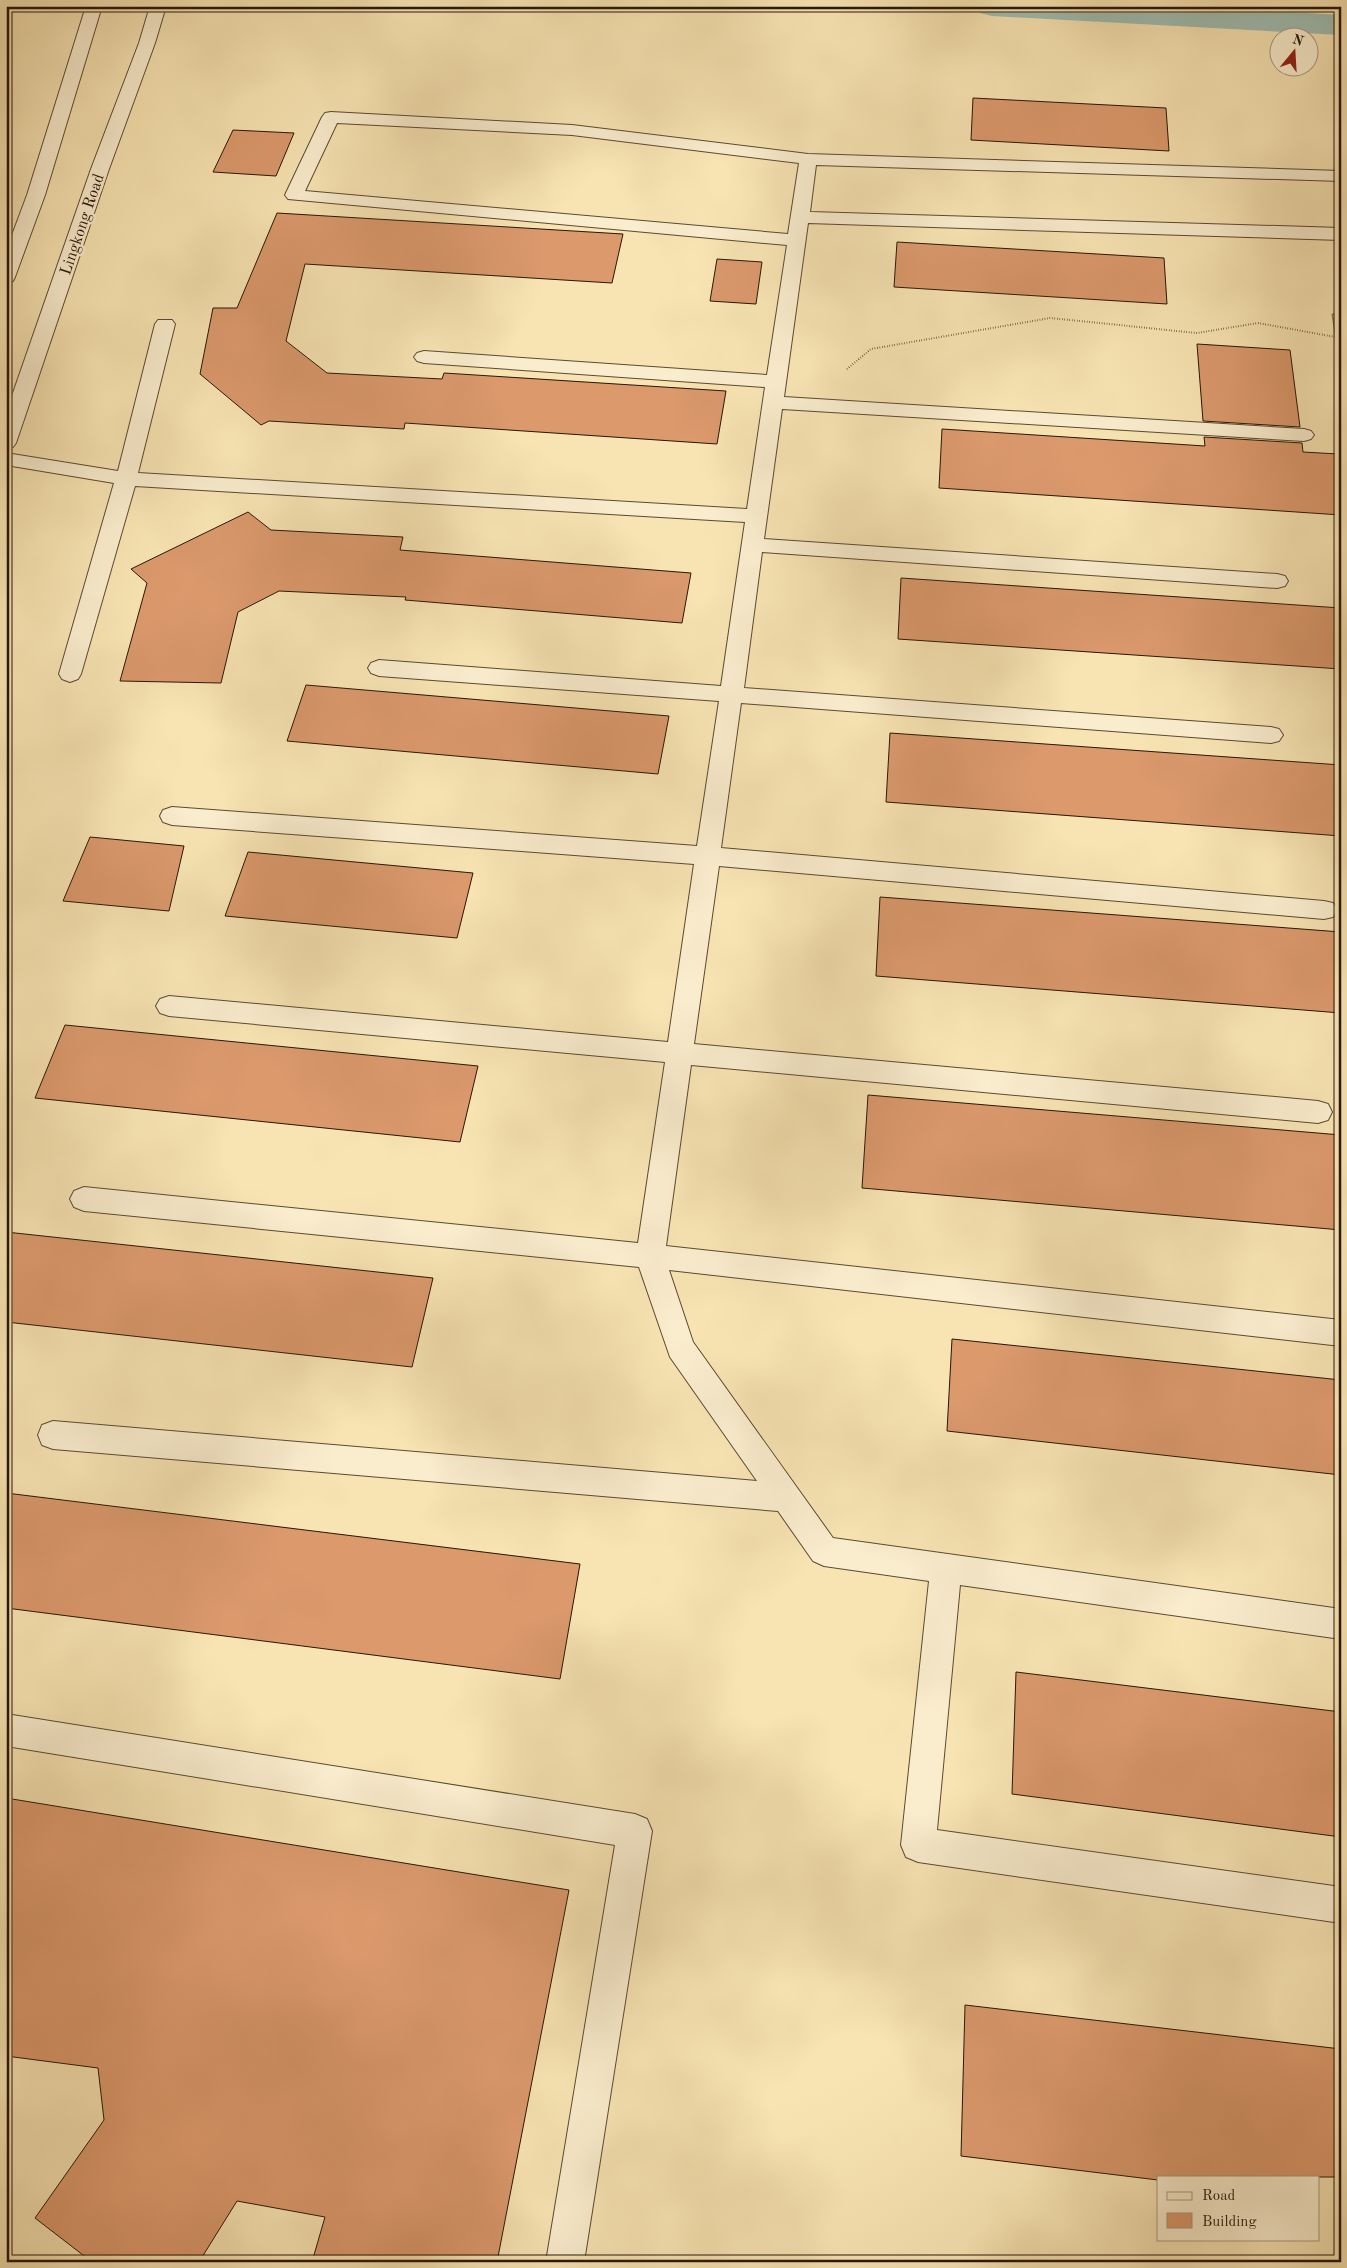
<svg xmlns="http://www.w3.org/2000/svg" width="1347" height="2268" font-family="'Old Standard TT',serif">
<style>
.green{fill:#c5c187;stroke:#766c46}
.lines{fill:none;stroke-linecap:round;stroke-linejoin:round}
.canal{fill:#9fbeb3;fill-rule:evenodd}
.building{fill:#db996c;stroke:#271606}
.minor-casing{stroke:#5b4a31;stroke-width:2}
.path{stroke:#271606;stroke-width:2;stroke-dasharray:0.5 2;stroke-linecap:butt}
.minor{fill:#faedce;fill-rule:evenodd}
.labels{text-anchor:middle;stroke-width:5;stroke-linejoin:round;paint-order:stroke}
.far-street-label{font-size:16px;fill:#271606;stroke:#faedce}
</style>
<rect width="100%" height="100%" fill="#f8e4b3"/>
<filter id="stains"><feTurbulence type="fractalNoise" baseFrequency=".004" numOctaves="4"/><feColorMatrix values="0 0 0 0 .2 0 0 0 0 .09 0 0 0 0 .02 0 0 0 .5 -.17"/></filter>
<radialGradient id="worn" r=".72"><stop offset=".6" stop-color="#630" stop-opacity="0"/><stop offset="1" stop-color="#630" stop-opacity=".3"/></radialGradient>
<path class="green" d="M1332,314H1341V372Z"/>
<g class="lines">
<path class="canal" d="M975,6H1188L1341,15V35L992,16L980,13Z"/>
</g>
<path class="building" d="M973,98L1166,108L1169,151L971,140Z
M233,130L294,133L276,176L213,172Z
M277,213L623,234L612,283L305,264L286,341L327,373L442,379L444,373L726,391L717,444L405,423L404,429L269,421L261,425L200,374L213,308H237Z
M897,242L1164,258L1167,304L894,287Z
M717,259L762,262L756,304L710,301Z
M1197,344L1290,350L1300,427L1203,421Z
M942,429L1205,446L1204,437L1302,443L1303,452L1338,454L1341,474V515L939,488Z
M248,512L271,530L403,537L400,550L691,573L682,623L405,600L406,597L279,591L238,612L221,683L120,681L147,583L131,569Z
M901,578L1341,608V669L898,639Z
M306,685L669,716L658,774L287,741Z
M890,733L1341,765V836L886,802Z
M90,837L184,846L169,911L63,901Z
M248,852L473,873L457,938L225,916Z
M880,897L1341,932V1013L876,976Z
M65,1025L478,1066L460,1142L35,1098Z
M868,1095L1341,1135V1230L862,1188Z
M6,1232L433,1278L412,1367L6,1322Z
M952,1339L1341,1380V1475L947,1431Z
M6,1493L580,1564L560,1679L6,1608Z
M1016,1672L1341,1712V1837L1012,1794Z
M6,1798L569,1890L497,2262H312L325,2217L237,2201L199,2262H92L35,2218L104,2120L98,2068L6,2056Z
M965,2005L1341,2049V2177H1158V2180L961,2156Z"/>
<g class="lines">
<defs>
<path id="minor" d="M86,6H102L45,195L15,277L13,281L6,283V251L27,195Z
M150,6H166L155,43L109,169L16,443L13,447L6,449V413L91,169L139,43Z
M331,112L572,125L808,154L1341,171V181L816,165L810,212L1341,228V240L808,223L784,397L1304,429L1311,431L1314,435L1311,439L1304,441L782,409L764,539L1277,574L1285,576L1288,581L1285,586L1277,588L762,552L744,688L1271,727L1279,729L1283,735L1279,741L1271,743L741,703L721,848L1324,901L1333,903L1337,910L1333,917L1324,919L719,866L694,1044L1318,1101L1328,1104L1332,1112L1328,1120L1318,1123L691,1065L666,1246L1341,1320V1346L669,1270L693,1342L833,1538L1341,1609V1639L960,1585L937,1830L1341,1887V1923L918,1862L906,1857L901,1845L929,1581L824,1566L813,1561L778,1511L53,1449L42,1445L38,1435L42,1425L53,1421L757,1481L670,1357L639,1267L84,1211L74,1207L70,1199L74,1191L84,1187L638,1243L665,1062L169,1016L160,1013L156,1006L160,999L169,996L668,1042L694,864L172,825L163,822L160,816L163,810L172,807L697,846L719,701L379,676L371,673L368,668L371,663L379,660L721,686L745,522L135,486L81,674L78,679L70,682L62,679L59,674L114,483L6,465V453L118,471L155,324L158,320H172L175,324L138,473L747,509L765,387L424,363L417,361L414,357L417,353L424,351L767,375L787,245L288,199L285,195L322,117L325,113ZM337,123L572,135L799,163L788,234L305,191Z
M6,1714L635,1814L647,1819L652,1831L584,2262H546L615,1845L6,1746Z"/>
</defs>
<use href="#minor" class="minor-casing"/>
<path class="path" d="M847,369L871,349L1050,318L1197,333L1258,323L1341,338"/>
<use href="#minor" class="minor"/>
</g>
<g class="labels">
<g class="far-street-label">
<text transform="translate(81 224) rotate(-71)" y="6">Lingkong Road</text>
</g>
</g>
<rect width="1347" height="2268" fill="none" stroke="#f8e4b3" stroke-width="25"/>
<rect x="8" y="8" width="1332" height="2253" fill="none" stroke="#271606" stroke-width="2.5"/>
<rect x="12" y="12" width="1322" height="2243" fill="none" stroke="#271606"/>
<rect x="1157" y="2176" width="162" height="65" fill="#faedce" stroke="#a6977e"/>
<rect x="1167" y="2192" width="25" height="8" fill="#faedce" stroke="#a6977e"/>
<text x="1202" y="2200" font-size="15" fill="#271606">Road</text>
<rect x="1167" y="2213" width="25" height="15" fill="#db996c" stroke="#a6977e"/>
<text x="1202" y="2226" font-size="15" fill="#271606">Building</text>
<g transform="translate(1294 52) rotate(18)"><circle r="24" fill="#faedce" stroke="#a6977e"/>
<path d="M0-4L9 19L0 12L-9 19Z" fill="#8f2418"/>
<text y="-8" font-size="14" font-weight="bold" text-anchor="middle" fill="#271606">N</text>
</g>
<rect width="100%" height="100%" filter="url(#stains)"/>
<rect width="100%" height="100%" fill="url(#worn)"/>
</svg>
